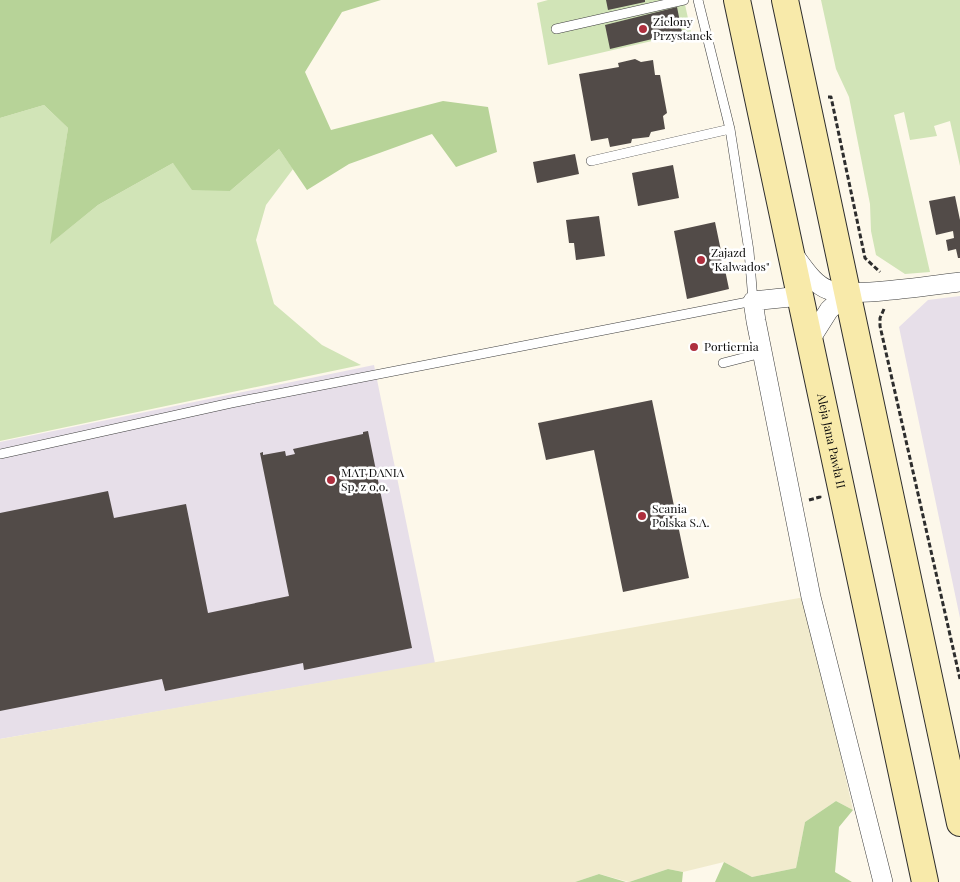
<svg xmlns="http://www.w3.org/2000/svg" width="960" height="882" font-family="'Playfair Display',serif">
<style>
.industrial{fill:#e7dfe9}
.farmland{fill:#f1ebcd}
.green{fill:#d1e4b7}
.forest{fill:#b7d398}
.building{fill:#524b48}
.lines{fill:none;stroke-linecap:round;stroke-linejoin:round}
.service-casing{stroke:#3e3e3e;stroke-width:10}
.minor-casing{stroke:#3e3e3e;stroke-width:20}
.secondary-casing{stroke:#2d2d2d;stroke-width:28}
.path{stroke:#2d2d2d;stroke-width:3;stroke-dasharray:5 2.5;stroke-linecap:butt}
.service{stroke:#fff;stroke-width:9}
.minor{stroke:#fff;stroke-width:19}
.secondary{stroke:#f8eaaa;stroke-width:26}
.poi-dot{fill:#ae2f3e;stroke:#fff;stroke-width:2}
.labels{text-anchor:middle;stroke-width:5;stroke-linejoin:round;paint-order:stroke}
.poi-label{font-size:12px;fill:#0b0b0b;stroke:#fff;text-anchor:start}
.street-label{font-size:12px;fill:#0b0b0b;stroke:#fff}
</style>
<rect width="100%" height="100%" fill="#fdf8ea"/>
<path class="industrial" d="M960,296V618L899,327L928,300Z
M374,365L435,663L0,739V442Z"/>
<path class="farmland" d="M805,597L853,810L836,801L805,822L796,868L752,877L724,862L683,872L668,869L629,882L599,874L575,882H0V739Z"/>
<path class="green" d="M548,0H684L691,32L548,65L537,3Z
M821,0H960V166L950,121L934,126L937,136L910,140L904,112L894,115L930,272L905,274L876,255L871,231L870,204L849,97L836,69Z
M44,105L68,128L51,243L98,205L173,163L230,191L279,149L293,169L266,205L256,240L274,304L322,345L361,365L0,441V118Z"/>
<path class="forest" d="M0,0H381L342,12L305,72L331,130L443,101L488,107L497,152L456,167L432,134L349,164L307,190L279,149L230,191L192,190L173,163L98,205L50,244L68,128L44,105L0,118Z
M836,801L853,810L839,827L835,872L852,882H715L724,862L752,877L796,868L805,822Z
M668,869L683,872L682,882H629Z
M599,874L626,882H575Z"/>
<path class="building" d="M606,0H645V2L608,10Z
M677,7L682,32L610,49L605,25Z
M635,59L641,62L653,60L655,75H660L667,113L663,116L665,129L651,132L649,137L632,139L631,143L610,147L608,138L591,141L579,74L619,67L618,63Z
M575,154L579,174L537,183L533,162Z
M673,165L679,198L638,206L632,173Z
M955,196L960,220V258H958L956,249L948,251L946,240L954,238L953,231L936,235L929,201Z
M599,216L605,256L576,260L574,243H569L566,220Z
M715,222L729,289L687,299L674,231Z
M697,342L699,349L691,351L689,344Z
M652,400L689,578L623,592L594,450L546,460L538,423Z
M368,431L412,648L304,670L303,663L165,691L162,679L0,711V513L108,491L114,518L186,504L208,613L289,596L260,453L263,452V455L285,451L286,456L295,454L293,449L363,434V432Z"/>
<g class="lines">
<defs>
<path id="service" d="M556,29L684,0
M591,161L730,129
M723,363L762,353
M0,454L231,403L753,301L749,251L730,129L698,0"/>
<path id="minor" d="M794,255C804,268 814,285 829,290C852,298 932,285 960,282
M801,296L753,301L756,321L811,597L883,882
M810,340L829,310L848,292"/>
<g id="secondary">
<path id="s1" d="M737,0L925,882"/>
<path d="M785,0L960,823"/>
</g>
</defs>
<use href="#service" class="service-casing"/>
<use href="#minor" class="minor-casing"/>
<use href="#secondary" class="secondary-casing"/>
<path class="path" d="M828,97H831L865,258L880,272
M884,309L880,318V326L960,679
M809,500L820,497L819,494"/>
<use href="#service" class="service"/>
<use href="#minor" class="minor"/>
<use href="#secondary" class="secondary"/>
</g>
<g class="poi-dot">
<circle cx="643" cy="29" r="5"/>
<circle cx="701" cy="260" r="5"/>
<circle cx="694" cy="347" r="5"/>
<circle cx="331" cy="480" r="5"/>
<circle cx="642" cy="516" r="5"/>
</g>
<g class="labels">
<g class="poi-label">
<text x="653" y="26">Zielony<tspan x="653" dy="14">Przystanek</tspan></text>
<text x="711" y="257">Zajazd<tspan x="711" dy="14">"Kalwados"</tspan></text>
<text x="704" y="351">Portiernia</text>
<text x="341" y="477">MAT DANIA<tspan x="341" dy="14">Sp. z o.o.</tspan></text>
<text x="652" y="513">Scania<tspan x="652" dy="14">Polska S.A.</tspan></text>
</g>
<g class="street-label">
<text dy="4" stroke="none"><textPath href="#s1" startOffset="451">Aleja Jana Pawła II</textPath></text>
</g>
</g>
</svg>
